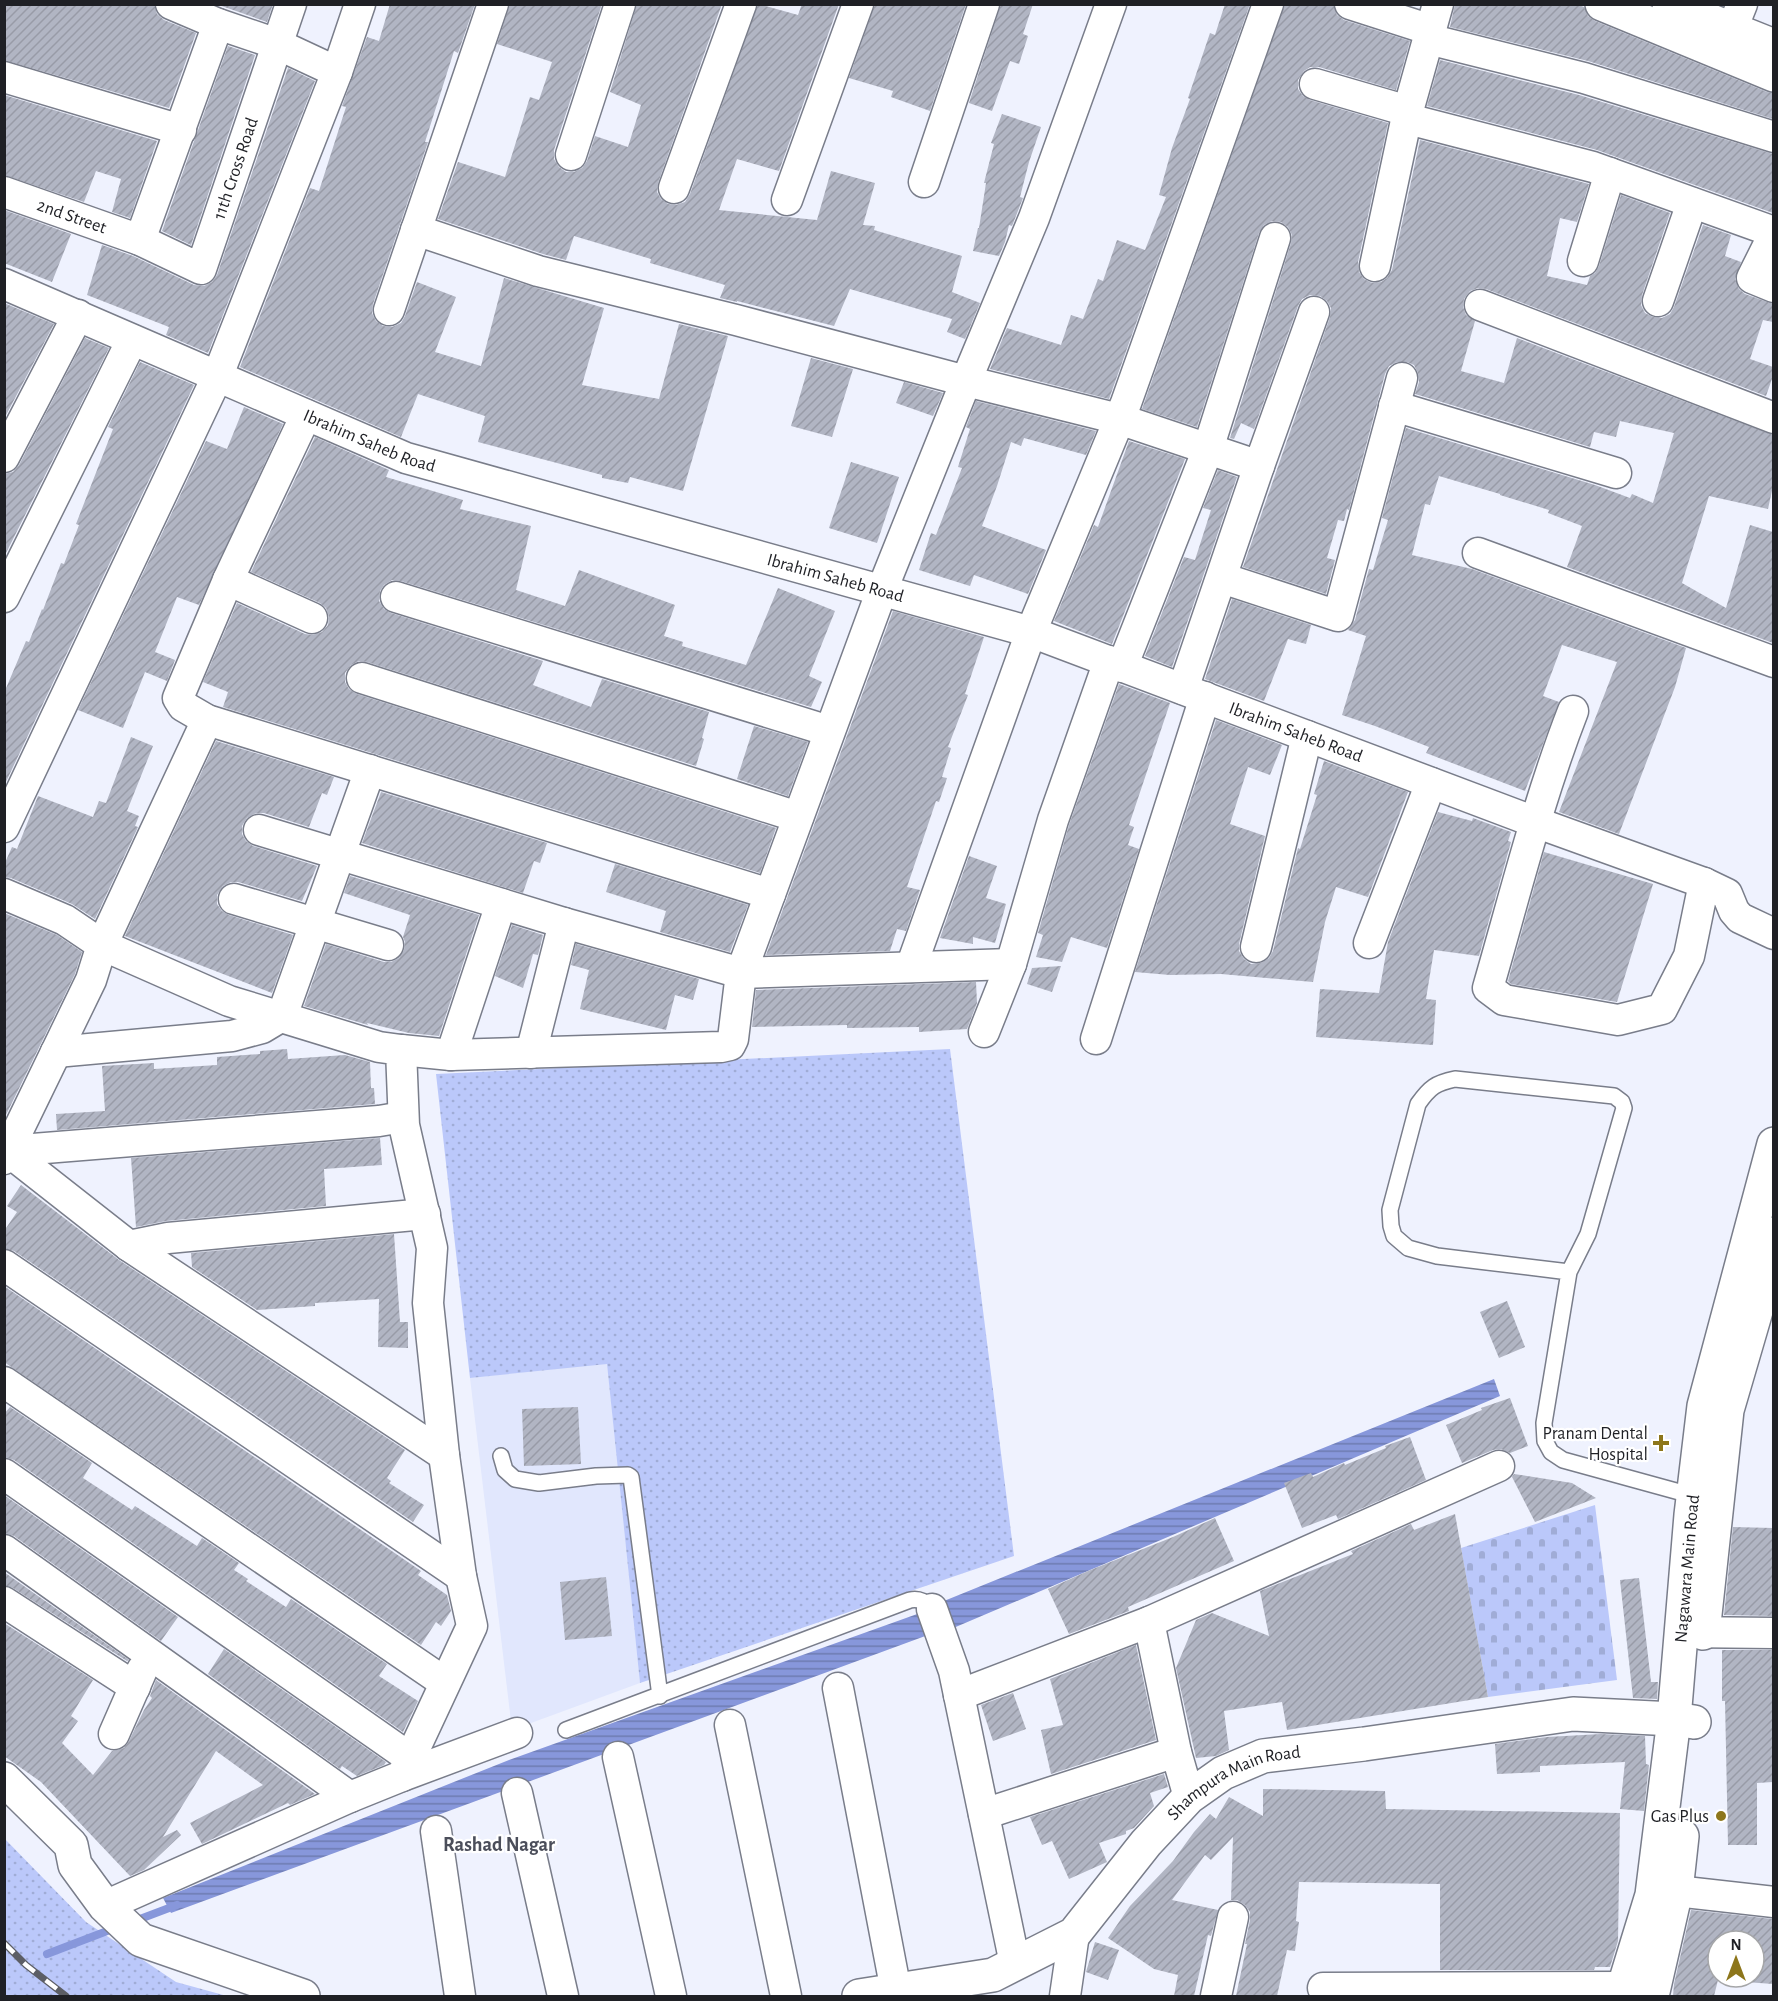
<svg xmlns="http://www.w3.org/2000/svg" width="1778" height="2001" font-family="'Alegreya Sans',sans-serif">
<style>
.built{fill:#e1e7fd}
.grass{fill:url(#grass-dots)}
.cemetery{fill:url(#cemetery-stones)}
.water{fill:url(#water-rules)}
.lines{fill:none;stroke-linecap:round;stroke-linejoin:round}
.stream{stroke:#8797db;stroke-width:8}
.building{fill:url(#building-hatch);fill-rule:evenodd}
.service-casing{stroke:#797d8a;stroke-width:18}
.minor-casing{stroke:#797d8a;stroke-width:33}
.tertiary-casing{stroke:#797d8a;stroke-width:36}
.secondary-casing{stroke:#797d8a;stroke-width:36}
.service{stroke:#fff;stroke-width:15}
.minor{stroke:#fff;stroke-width:30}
.tertiary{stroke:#fff;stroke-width:33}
.secondary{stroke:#fff;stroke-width:33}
.rail-casing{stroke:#5c5e65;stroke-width:7}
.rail{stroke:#fff;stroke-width:4.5;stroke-dasharray:14;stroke-linecap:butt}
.poi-dot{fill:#8d761b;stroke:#fff;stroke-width:2}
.labels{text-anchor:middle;stroke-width:4.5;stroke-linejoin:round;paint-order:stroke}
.street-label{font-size:18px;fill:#1f2025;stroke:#fff}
.poi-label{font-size:18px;fill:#1f2025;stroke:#fff;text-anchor:end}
.neighbourhood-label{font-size:20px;font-weight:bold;fill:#4b4e5a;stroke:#fff}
</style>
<defs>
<pattern id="grass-dots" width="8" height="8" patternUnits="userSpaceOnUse" patternTransform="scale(1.5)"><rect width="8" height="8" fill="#bbc8fa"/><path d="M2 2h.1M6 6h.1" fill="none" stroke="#a0acd6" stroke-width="1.8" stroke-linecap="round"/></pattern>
<pattern id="cemetery-stones" width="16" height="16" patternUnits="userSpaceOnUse" patternTransform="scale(1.5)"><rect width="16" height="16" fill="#bbc8fa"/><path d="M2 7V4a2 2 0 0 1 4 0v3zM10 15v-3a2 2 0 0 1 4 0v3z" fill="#a0acd6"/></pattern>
<pattern id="water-rules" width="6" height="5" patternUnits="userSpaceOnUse" patternTransform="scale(1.5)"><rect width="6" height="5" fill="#8797db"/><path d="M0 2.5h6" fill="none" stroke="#6e7bb1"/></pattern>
<pattern id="building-hatch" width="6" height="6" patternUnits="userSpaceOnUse" patternTransform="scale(1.5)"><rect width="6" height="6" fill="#b1b5c3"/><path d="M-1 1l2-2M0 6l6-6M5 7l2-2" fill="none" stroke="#989ba7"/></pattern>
</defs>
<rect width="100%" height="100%" fill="#eff2fe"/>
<path class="built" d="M607,1363L640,1683L512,1730L470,1378Z"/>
<path class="grass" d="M950,1049L1014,1556L640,1683L607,1364L470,1378L436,1074Z
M4,1838L86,1922L176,1982L227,1996H5Z"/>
<path class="cemetery" d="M1595,1505L1617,1680L1488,1697L1461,1548Z"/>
<path class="water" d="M1494,1379L1500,1396L951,1629L939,1603Z
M920,1613L928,1635L171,1913L163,1898L509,1760Z"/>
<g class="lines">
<path class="stream" d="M132,1922L177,1905
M47,1954L115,1928"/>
</g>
<path class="building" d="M4,4H154L157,14L164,20L196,33L169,108L4,60Z
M216,4H273L267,22Z
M390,4H475L458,53L454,51L425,142H428L373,304L372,313L376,321L383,326L392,327L401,323L405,316L417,282L456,297L435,352L481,366L504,278L604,308L582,385L659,399L679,324L728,336L683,491L630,477L628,483L602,478V475L478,442L485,416L418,394L401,437L240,367L310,188L319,191L346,107L342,106L367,37L379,41Z
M510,4H602L554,150V159L559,167L566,172H574L582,168L587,161L595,136L628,147L641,105L610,92L637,4H722L658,183L657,192L661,199L668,204L676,205L685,202L690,194L758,4L798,15L802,4H839L779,171L737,159L719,210L817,220L831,171L875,183L863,225L875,226L874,230L962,256L952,292L980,303L965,339L947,332L952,319L850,289L834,326L737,301V302L720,298L725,285L650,263L651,259L574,236L566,260L543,254L438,219L458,162L505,177L530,97L539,100L552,62L497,44Z
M875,4H966L930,111L891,97L893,91L849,78Z
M1001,4H1033L1023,34L1028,36L1019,64L1010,61L992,111L969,103Z
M1225,4H1250L1109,399L990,369L1007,328L1061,345L1071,315L1083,319L1098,279L1103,281L1117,240L1145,250L1166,197L1159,195L1172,148L1190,99L1188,98L1210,33L1215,35Z
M1285,4H1333L1337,15L1344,20L1410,41L1396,90L1319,67H1310L1304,71L1298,80V89L1303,96L1310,100L1388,123L1358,262L1359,272L1364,279L1372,283L1381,282L1387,278L1392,270L1420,140L1589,184L1577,222L1560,218L1547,276L1587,285L1590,276L1595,273L1599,266L1621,195L1670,213L1642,295L1641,305L1645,313L1653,317L1662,318L1670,314L1674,307L1703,225L1731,235L1725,256L1741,262L1735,279L1739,289L1745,294L1773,304V322L1763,320L1750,359L1773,367V376L1766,396L1486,289L1478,288L1470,291L1464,299L1463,307L1466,315L1475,321L1461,371L1504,383L1517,338L1773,435V486L1768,509L1709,496L1682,583L1726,608L1750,525L1773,532V643L1567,567L1582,526L1548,513L1549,510L1500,495V494L1439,476L1430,505L1425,504L1412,555L1472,569L1686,648L1675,687L1619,834L1559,812L1617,662L1562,645L1543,696L1559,702L1525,791L1426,753L1429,747L1375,726L1342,715L1366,636L1348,630L1355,620L1369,569L1373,570L1388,520L1382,518L1406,428L1595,485L1630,498L1632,494L1653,503L1674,433L1620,421L1616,437L1594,432L1590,447L1415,394L1419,382L1418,373L1414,365L1407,362H1397L1389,366L1385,374L1349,510L1347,509L1344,521L1338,520L1327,558L1335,560L1326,594L1243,567L1330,317L1331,308L1327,301L1320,296L1310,295L1302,299L1298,306L1254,429L1241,423L1234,439L1230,438L1291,243L1292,235L1288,227L1281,222L1272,221L1264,225L1259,233L1197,427L1142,409Z
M1455,4H1576L1584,7L1588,16L1595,21L1767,92L1773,93V119L1588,61L1450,27Z
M228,46L255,55L191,245L162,231Z
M1440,60L1579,95L1773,154V213L1597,150L1427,106Z
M288,68L315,81L208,353L166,335L169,327L87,295L102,245L133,256L194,285L204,286L212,282L217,275Z
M4,95L157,141L130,218L112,212L121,179L96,171L84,202L4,175Z
M1002,114L1041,127L1029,162L1020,197L1023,198L1012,226L1009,225L1005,242L999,256L973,251L978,228H979L986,183H984L994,144L991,143Z
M4,210L71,234L52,282L4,263Z
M4,303L54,324L4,419Z
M85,338L109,348L4,557V474L13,472L19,465Z
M811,358L853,369L832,437L791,426Z
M140,362L194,385L4,786V693L26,641L29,642L42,609L43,610L61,563L64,564L79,525L76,524L113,429L108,427Z
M904,382L943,393L933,416L896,403Z
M976,401L1096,431L1086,455L1024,438L1021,446L1011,442L997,486L982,526L1046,550L1028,594L974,575L970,586L919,570L931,533L936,535L962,468L958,467L970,429L966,427Z
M244,407L283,424L199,605L177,597L155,652L175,660L167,681L145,672L123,728L78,710L206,441L227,449Z
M315,437L389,470L386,477L463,500L460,509L531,526L516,590L565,606L579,570L675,605L664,636L683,642L682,646L746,665L778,588L835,611L809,676L822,682L811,707L401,581L392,580L384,585L380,591L379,601L384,609L391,613L543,661L533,685L591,707L602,679L709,712L702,738L704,739L696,766L367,662L359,661L351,665L345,673V682L349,689L357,694L776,828L760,873L223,707L228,692L203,682L237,603L305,634L313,635L322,632L328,625L329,617L326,608L320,603L251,572Z
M1129,441L1185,459L1112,644L1054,621L1094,525L1098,527Z
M851,462L899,477L877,543L829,528Z
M1218,470L1237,477L1172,667L1145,656L1184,557L1195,560L1211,510L1203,508Z
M1232,599L1311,625L1306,644L1288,639L1264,701L1205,679Z
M893,611L984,637L965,694L968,695L948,747L951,748L942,777L947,778L939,802L936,801L907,887L920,890L906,931L897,929L890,951L766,955Z
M1119,684L1170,703L1129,825L1134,827L1128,845L1139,849L1107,948L1071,937L1062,962L1036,957L1043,935L1038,933L1069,825Z
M1216,720L1282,745L1270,775L1248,767L1230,824L1265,836L1239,944V951L1244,959L1251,964L1261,963L1269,958L1273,951L1298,848L1300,849L1317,795L1314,794L1324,761L1408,792L1368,897L1336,887L1325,922L1313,982L1221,974L1170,975L1135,972Z
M754,726L808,742L788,796L737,779Z
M131,737L153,746L127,811L139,816L135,826L138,827L95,919L72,904L11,878L4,877V865L12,847L17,849L38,796L93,817L99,801L106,803Z
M216,741L334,777L327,795L322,793L309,827L264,813H256L247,818L242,826V834L246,841L253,846L317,866L302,901L238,882H231L223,886L217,895V904L222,911L229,915L293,935L272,993L125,936Z
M381,792L547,843L540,863L534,861L523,893L362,843Z
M1438,812L1472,821L1473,818L1511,832L1508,841L1511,842L1479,956L1434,950L1426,999L1436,1000L1433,1045L1316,1037L1320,989L1379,993L1388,942Z
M1544,852L1653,884L1617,1002L1511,984L1508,981Z
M969,856L997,866L986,898L1006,904L995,943L973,937V944L940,938Z
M615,864L748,905L730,952L660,932L666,911L606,892Z
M350,876L479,915L439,1036L409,1033L367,1023L368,1025L304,1006L326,944L384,962H391L399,958L404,950L405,942L403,937L410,915L344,893Z
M4,913L57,935L82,952L75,974L4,1119Z
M512,925L543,935L538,955L533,954L523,988L495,976Z
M576,944L699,979L693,1000L675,995L666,1030L580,1009L589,970L571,965Z
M1061,966L1052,992L1027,984L1032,968Z
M976,982L977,1003L967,1029L919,1032V1027L847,1028V1025L752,1027L756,990Z
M287,1049L288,1059L345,1055L370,1062L371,1088H374L375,1104L57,1130L56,1114L105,1111L102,1066L154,1063V1069L217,1065V1057L260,1054V1051Z
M380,1138L382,1165L324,1169L326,1206L166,1221L136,1227L131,1158Z
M21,1185L119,1260L405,1450L387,1478L391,1481L389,1483L424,1505L413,1522L14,1251L4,1248V1231L17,1212L7,1206Z
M394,1234L400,1322H408V1348L378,1347L379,1299L315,1303V1306L257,1310L192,1267L191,1253Z
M4,1286L421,1571L418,1575L447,1595L451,1611L441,1626L436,1622L421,1645L4,1362Z
M1507,1301L1525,1347L1499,1358L1480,1312Z
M1510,1398L1528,1446L1510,1453L1501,1449L1493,1450L1462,1463L1446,1425L1482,1410L1481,1408Z
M10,1407L92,1463L83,1478L132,1510L135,1506L197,1546L202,1538L239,1563L234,1570L248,1579L246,1581L286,1607L291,1599L387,1664L379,1676L418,1701L403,1732L14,1460L4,1457V1414Z
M578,1407L581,1464L524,1466L522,1409Z
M1410,1437L1426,1480L1338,1519L1336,1515L1302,1528L1284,1483L1311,1473L1313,1477L1344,1463L1345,1465L1386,1448L1385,1446Z
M1514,1474L1572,1483L1596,1498L1535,1522L1512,1477Z
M4,1495L178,1617L161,1641L14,1536L4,1533Z
M1455,1514L1488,1697L1287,1730L1282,1702L1224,1711L1229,1750L1216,1756L1196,1758L1176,1668L1196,1620L1212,1613L1269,1636L1260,1591L1353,1554L1351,1551L1411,1524L1414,1530Z
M1215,1518L1234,1561L1128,1607L1129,1611L1069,1634L1048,1589L1088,1571L1173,1537Z
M1733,1527L1773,1528V1616L1724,1615Z
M4,1572L129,1660L127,1661L13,1588L4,1585Z
M606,1577L612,1636L565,1640L560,1582Z
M1639,1578L1651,1682H1658L1657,1699L1633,1698L1620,1580Z
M4,1623L93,1680L71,1716L78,1721L62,1743L93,1775L112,1751L124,1748L129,1741L144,1710L152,1698L150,1696L156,1680L315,1794L290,1805L288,1803L202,1844L190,1823L263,1785L216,1751L163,1837L177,1830L181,1835L144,1870L130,1876L41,1782L4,1756Z
M1136,1645L1156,1740L1051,1774L1041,1730L1063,1725L1050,1679Z
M224,1649L386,1762L384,1765L357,1776L342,1766L340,1769L208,1674Z
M1722,1650H1773V1782L1757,1783V1845H1728L1725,1701H1722Z
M1013,1693L1026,1729L993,1741L981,1705Z
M1601,1734L1645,1736L1646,1764L1649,1765L1644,1811L1620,1809L1625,1762L1540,1766V1772L1497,1774L1495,1744L1547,1737Z
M1164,1774L1168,1787L1150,1793L1154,1806L1134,1828L1126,1831V1834L1099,1843L1107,1862L1069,1879L1052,1841L1042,1845L1030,1817Z
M1263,1789L1385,1791L1386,1809L1620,1813L1618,1941L1610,1967H1595L1594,1970H1440V1884L1299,1882L1296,1921L1299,1922L1295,1951L1287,1950L1277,1996H1236L1247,1944H1245L1250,1920V1912L1245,1905L1237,1900H1231L1233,1837L1211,1860L1205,1855L1172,1900L1218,1910L1211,1936L1208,1935L1194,1996H1174L1178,1975L1154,1969L1108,1938L1130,1906L1173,1861L1194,1832L1210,1814L1216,1819L1229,1797L1263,1816Z
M1691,1910L1773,1919V1984L1718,1980L1714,1996H1673L1674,1984ZM1718,1941H1754V1977H1718Z
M1095,1942L1119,1950L1108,1980L1086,1972Z"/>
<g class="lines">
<defs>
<path id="service" d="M1569,1272L1437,1256L1408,1248L1394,1236L1391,1226L1390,1210L1418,1104C1430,1087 1436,1083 1455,1079L1614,1096L1622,1102L1624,1108L1588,1234L1569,1272L1544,1423L1545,1441L1551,1452L1563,1460L1694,1496
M501,1456L505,1470L515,1479L539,1483L596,1476L628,1475L631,1477L660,1696
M566,1730L910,1600C920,1598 925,1602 932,1609"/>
<g id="minor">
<path d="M171,4L218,24L277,44L337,72"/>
<path d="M1350,4L1431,30"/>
<path d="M1428,39L1584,78L1774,137"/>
<path d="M1723,52L1742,4"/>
<path d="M4,77L181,130"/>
<path d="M1315,84L1408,111"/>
<path d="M1408,119L1593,167L1774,232"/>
<path d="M571,155L620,4"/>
<path d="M924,182L984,4"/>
<path d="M674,188L741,4"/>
<path id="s1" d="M4,192L140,240L201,269L291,4"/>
<path d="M787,200L858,4"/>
<path d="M416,230L538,271L736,320L966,381L1119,419L1259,466L1183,689"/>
<path d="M1774,234L1752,278L1774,287"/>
<path d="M140,240L218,24"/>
<path d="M1583,261L1610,173"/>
<path d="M1375,266L1408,111L1438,4"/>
<path id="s2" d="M4,284L406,458L1031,632L1535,822L1704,883L1727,894L1734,911L1740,918L1774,934"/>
<path d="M1658,301L1692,203"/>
<path d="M1480,305L1774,418"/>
<path d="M389,310L493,4"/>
<path d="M1394,406L1616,473"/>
<path d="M306,415L228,580L178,698L183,706L207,720L770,894"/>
<path d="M4,457L78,315"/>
<path d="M1259,466L1314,312"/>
<path d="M1478,553L1774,662"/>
<path d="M1222,578L1338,616L1402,378"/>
<path d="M228,580L312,618"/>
<path d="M4,597L132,340"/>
<path d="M396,597L829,731"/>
<path d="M1122,667L1208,449L1275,238"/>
<path d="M362,678L798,817"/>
<path d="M1573,711C1538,801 1515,895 1488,988L1504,1000L1618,1020L1662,1009L1689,956L1704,883"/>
<path d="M4,827L218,375L337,72L360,4"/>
<path d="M259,830L564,923L741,973L733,1039L730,1045L721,1047L451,1055L401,1050"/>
<path d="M4,894L65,920L102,945L91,980L4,1159"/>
<path d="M234,899L388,945"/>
<path d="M1369,943L1431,783"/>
<path d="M1256,947L1307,736"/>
<path d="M1011,964L741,973L882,590L966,381L1034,218L1111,4"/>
<path d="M911,967L1031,632L1126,403L1268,4"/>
<path d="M984,1032L1011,964L1053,820L1109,661"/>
<path d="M1096,1039L1205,697"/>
<path d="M56,1052L232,1036L262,1028L282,1016L370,770"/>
<path d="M531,1053L564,923"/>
<path d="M451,1055L501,904"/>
<path d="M8,1151L129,1246L444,1455"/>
<path d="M8,1151L379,1121L403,1117"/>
<path d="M129,1246L168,1238L425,1214"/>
<path d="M4,1265L461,1576"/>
<path d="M4,1382L444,1682"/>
<path d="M4,1474L410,1758"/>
<path d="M4,1550L350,1797"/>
<path d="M4,1602L135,1687"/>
<path d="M932,1609L954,1671L1015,1964"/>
<path d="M1149,1622L1176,1752L1189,1797"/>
<path d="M1681,1632L1774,1633"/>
<path d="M838,1688L896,1991"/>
<path d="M959,1695L1149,1622L1499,1466"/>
<path d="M730,1725L786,1996"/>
<path d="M114,1734L142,1670"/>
<path d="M618,1757L671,1996"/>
<path d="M402,1776L517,1733"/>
<path d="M517,1793L563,1996"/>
<path d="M984,1814L1176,1752"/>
<path d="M436,1831L460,1996"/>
<path d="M1676,1891L1774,1902"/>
<path d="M105,1906L350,1797L402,1776L472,1626L461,1576L444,1455L428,1303L432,1248L404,1125L401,1050L379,1047L229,1001L102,945L207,720"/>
<path d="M1323,1988L1624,1987"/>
<path d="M1065,1996L1074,1934"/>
<path d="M1216,1996L1233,1917"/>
</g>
<g id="tertiary">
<path d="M1602,4L1774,75"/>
<path d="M1669,4L1774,46"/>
<path d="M4,1779L71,1845L75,1865L105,1906L141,1940L303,1996"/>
<path id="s3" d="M859,1996L993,1975L1074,1934L1146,1843L1189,1797L1223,1773L1263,1756L1364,1744L1573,1714L1674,1719L1694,1722"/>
</g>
<g id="secondary">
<path d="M1703,1633L1727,1410L1758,1304L1774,1234"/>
<path id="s4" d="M1621,1996L1652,1895L1674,1719L1691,1515L1704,1406L1774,1144"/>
<path d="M1652,1996L1676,1891L1682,1836"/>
</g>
</defs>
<use href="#service" class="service-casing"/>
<use href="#minor" class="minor-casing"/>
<use href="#tertiary" class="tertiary-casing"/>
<use href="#secondary" class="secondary-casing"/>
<use href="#service" class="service"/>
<use href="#minor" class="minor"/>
<use href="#tertiary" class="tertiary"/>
<use href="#secondary" class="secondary"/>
<defs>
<path id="rail" d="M4,1943L26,1965L66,1996"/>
</defs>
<use href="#rail" class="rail-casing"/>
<use href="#rail" class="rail"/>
</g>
<g class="poi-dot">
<path d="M1658 1434h6v6h6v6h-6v6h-6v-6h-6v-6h6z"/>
<circle cx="1721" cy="1816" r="6"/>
</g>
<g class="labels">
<g class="street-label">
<text dy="6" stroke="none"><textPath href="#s1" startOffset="318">11th Cross Road</textPath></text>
<text dy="6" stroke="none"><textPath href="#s1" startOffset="72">2nd Street</textPath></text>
<text dy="6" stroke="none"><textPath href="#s2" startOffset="398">Ibrahim Saheb Road</textPath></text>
<text dy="6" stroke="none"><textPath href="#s2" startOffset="884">Ibrahim Saheb Road</textPath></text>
<text dy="6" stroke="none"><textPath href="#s2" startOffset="1370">Ibrahim Saheb Road</textPath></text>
<text dy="6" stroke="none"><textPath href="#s4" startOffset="434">Nagawara Main Road</textPath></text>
<text dy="6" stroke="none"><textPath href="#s3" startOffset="453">Shampura Main Road</textPath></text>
</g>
<g class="poi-label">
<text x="1648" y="1439">Pranam Dental<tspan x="1648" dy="21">Hospital</tspan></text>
<text x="1709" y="1822">Gas Plus</text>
</g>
<g class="neighbourhood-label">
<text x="499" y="1851">Rashad Nagar</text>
</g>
</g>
<rect width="1778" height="2001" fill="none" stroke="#1f2025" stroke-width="12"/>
<g transform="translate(1736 1959)"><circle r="28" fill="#ffffff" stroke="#a5a6a8" stroke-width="1.5"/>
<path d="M0-4.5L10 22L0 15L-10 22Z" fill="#8d761b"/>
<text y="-9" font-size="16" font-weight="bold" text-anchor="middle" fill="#1f2025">N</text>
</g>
</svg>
